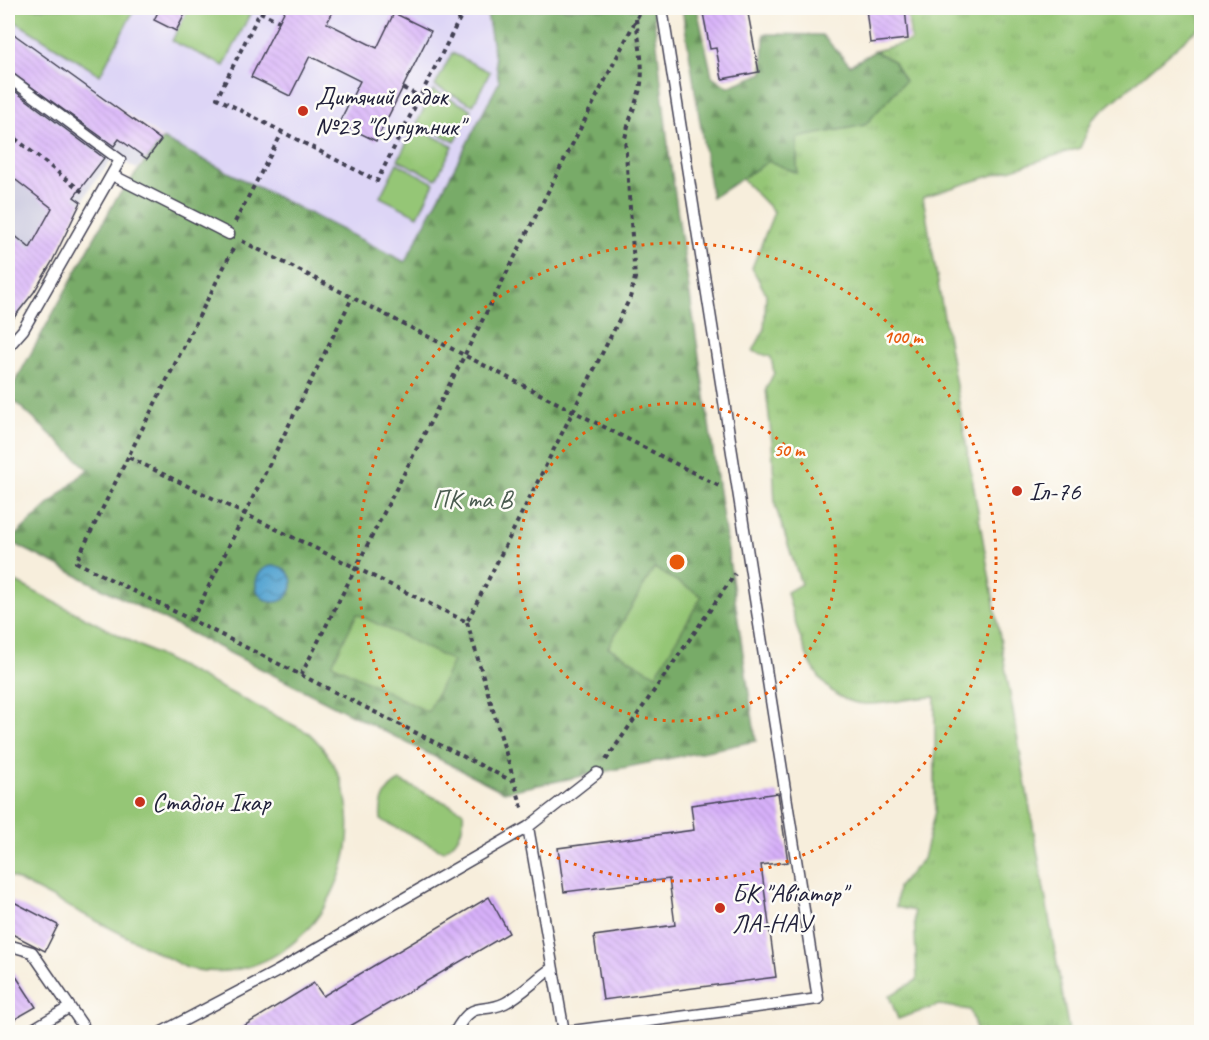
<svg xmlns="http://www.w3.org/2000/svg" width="1209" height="1040" font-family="Caveat,sans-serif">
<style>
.built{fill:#ddd5f6}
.industrial{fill:#c2c1dc}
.grass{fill:url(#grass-tufts);stroke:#5c7458;stroke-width:1.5}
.forest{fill:url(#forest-firs);stroke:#4d6651;stroke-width:1.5}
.green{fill:#95c676;stroke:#5c7458;stroke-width:1.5}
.water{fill:url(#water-waves);stroke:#3d6486;stroke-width:1.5}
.building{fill:url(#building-back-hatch)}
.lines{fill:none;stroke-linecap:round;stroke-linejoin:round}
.lane-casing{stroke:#424153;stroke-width:13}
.path{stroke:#424153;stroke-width:4;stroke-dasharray:4.5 4.5;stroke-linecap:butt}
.lane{stroke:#fff;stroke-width:10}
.ring{fill:none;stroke:#e8590c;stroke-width:3;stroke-dasharray:3 6}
.poi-dot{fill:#c8321e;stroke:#fdfcf7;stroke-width:2}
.labels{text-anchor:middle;stroke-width:5;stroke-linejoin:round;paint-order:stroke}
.poi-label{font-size:26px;fill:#22223b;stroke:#fdfcf7;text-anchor:start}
.park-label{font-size:26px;fill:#4a5b50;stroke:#fdfcf7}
.centre{fill:#e8590c;stroke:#fdfcf7;stroke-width:3}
.ring-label{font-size:18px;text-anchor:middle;font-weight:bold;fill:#e8590c;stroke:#fdfcf7;stroke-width:5;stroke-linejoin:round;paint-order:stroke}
</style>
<defs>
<pattern id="grass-tufts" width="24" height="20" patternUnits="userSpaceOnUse" patternTransform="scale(1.5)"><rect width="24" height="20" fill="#95c676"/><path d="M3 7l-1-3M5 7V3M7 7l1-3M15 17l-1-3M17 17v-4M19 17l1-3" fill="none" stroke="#80aa67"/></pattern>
<pattern id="forest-firs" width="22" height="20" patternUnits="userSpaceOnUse" patternTransform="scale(1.5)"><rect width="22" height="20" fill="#78ab67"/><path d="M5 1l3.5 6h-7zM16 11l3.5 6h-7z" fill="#628b56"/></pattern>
<pattern id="water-waves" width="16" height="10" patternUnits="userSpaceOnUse" patternTransform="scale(1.5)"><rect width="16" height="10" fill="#58a6d2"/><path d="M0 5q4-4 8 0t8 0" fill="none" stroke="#4887ac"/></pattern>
<pattern id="building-back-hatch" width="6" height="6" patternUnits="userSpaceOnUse" patternTransform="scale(1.5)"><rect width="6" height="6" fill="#d7b0f9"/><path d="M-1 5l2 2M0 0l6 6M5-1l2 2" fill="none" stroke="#b897d6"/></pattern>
</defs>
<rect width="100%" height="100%" fill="#fdfcf7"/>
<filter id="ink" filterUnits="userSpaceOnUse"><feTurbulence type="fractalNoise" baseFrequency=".0167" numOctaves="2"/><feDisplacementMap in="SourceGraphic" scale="12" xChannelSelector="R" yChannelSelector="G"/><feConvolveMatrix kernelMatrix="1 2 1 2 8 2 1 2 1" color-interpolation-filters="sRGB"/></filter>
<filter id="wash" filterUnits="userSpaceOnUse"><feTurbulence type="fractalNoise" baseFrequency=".008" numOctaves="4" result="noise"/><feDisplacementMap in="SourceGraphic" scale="24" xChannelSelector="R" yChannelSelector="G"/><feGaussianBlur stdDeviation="1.35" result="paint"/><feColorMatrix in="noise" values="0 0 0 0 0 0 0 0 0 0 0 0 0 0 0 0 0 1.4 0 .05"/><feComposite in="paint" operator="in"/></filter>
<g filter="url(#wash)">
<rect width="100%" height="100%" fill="#f7eedc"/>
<path class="built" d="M8,8H485L499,82L405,262L163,139L8,30Z"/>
<path class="industrial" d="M8,30L161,140L137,169L114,157L92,185L21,312L8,327Z"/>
<path class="grass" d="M907,8H1195L1201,19V26L1093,119L1080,148L923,197L1069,1032H977L970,1010L939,1005L898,1019L889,996L917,980L914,911L896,907L898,887L923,859L935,811V697C912,697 879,707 857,703C811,695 797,630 787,592L801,584L775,505L772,442L766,389L774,373L771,357L753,351L764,330L766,294L752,268L774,212L742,179L797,138L826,131L893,61L875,51L911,41Z"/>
<path class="forest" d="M486,8H653L669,154L756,741L504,792L9,541L88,469L8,395L116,199L163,139L405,262L499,82Z
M682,8H697L712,76L728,87L763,73L764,34L822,35L850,65L875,51L893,61L905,81L865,125L797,138V173L769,161L712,198Z"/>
<path class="green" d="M8,8H135L100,75L8,17Z
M188,8H253L224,66L172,41Z
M452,53L490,72L473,105L435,86Z
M433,90L471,109L455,142L417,123Z
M415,127L453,146L436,179L398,160Z
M397,163L434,183L418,216L380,197Z
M654,568L702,596L656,675L608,647Z
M8,578L309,733C404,822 314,998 187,968L8,875Z
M357,614L453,661L428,712L332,664Z
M400,781L463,811C465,828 458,842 443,851L381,820C379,803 385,788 400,781Z"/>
<path class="water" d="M256 584a18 18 0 1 1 36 0a18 18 0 1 1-36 0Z"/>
<g id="blocks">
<path class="building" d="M160,8H172L185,14L176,31L154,20Z
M286,8H335L327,23L377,48L394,13L431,31L376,141L339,123L360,81L310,56L290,96L251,77Z
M702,8H747L759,72L722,79L716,48L710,49Z
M866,8H905L908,39L870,43Z
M8,30L161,140L147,159L119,139L114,146L8,70Z
M8,86L104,158L74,197L81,202L52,262L34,292L8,325V230L30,248L52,208L8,174Z
M778,793L788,862L761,865L776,977L603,1000L594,936L675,925L669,879L564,892L558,848L694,830L691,805Z
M489,897L509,933L340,1032H234L314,983L323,996Z
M8,899L58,925L45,951L8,932Z
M8,964L36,1007L8,1023Z"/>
</g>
</g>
<g filter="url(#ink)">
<use href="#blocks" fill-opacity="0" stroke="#424153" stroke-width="1.5"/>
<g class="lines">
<defs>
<path id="lane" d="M8,77L120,160L23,330L8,347
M112,175L229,234
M597,773L528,827L564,1032L818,999L662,8
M8,945L32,952L87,1032
M28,1032L70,1007
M162,1032L278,971L528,827
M455,1032C474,998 480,1015 505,1003C521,995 536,979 551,969"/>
</defs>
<use href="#lane" class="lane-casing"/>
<path class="path" d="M262,8L217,98L377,181L460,18L439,8
M260,12L279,21
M403,88L419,96
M8,133L84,193
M235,222L282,133
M242,241L721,487
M233,249L128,457L467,622L630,298L635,278L625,139C628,122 635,106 640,89C645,67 638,40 636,18
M128,457L76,562L512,781
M192,620L352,298
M467,622L523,811
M301,675L642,8
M606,760L735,574"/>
<use href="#lane" class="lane"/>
</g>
</g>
<g class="ring">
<circle cx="677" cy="562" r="159"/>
<circle cx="677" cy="562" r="319"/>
</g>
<g class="poi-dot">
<circle cx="303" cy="111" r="6"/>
<circle cx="1017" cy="491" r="6"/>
<circle cx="140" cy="802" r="6"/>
<circle cx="720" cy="908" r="6"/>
</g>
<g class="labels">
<g class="poi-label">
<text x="315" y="105">Дитячий садок<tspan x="315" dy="30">№23 "Супутник"</tspan></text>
<text x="1029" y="500">Іл-76</text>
<text x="152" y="811">Стадіон Ікар</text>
<text x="732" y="902">БК "Авіатор"<tspan x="732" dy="30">ЛА-НАУ</tspan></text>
</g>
<g class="park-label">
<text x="472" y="508">ПК та В</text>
</g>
</g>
<circle cx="677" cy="562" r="9" class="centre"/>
<g class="ring-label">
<text x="903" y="343">100 m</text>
<text x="789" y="456">50 m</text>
</g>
<rect width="1209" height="1040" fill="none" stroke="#fdfcf7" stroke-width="30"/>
</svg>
